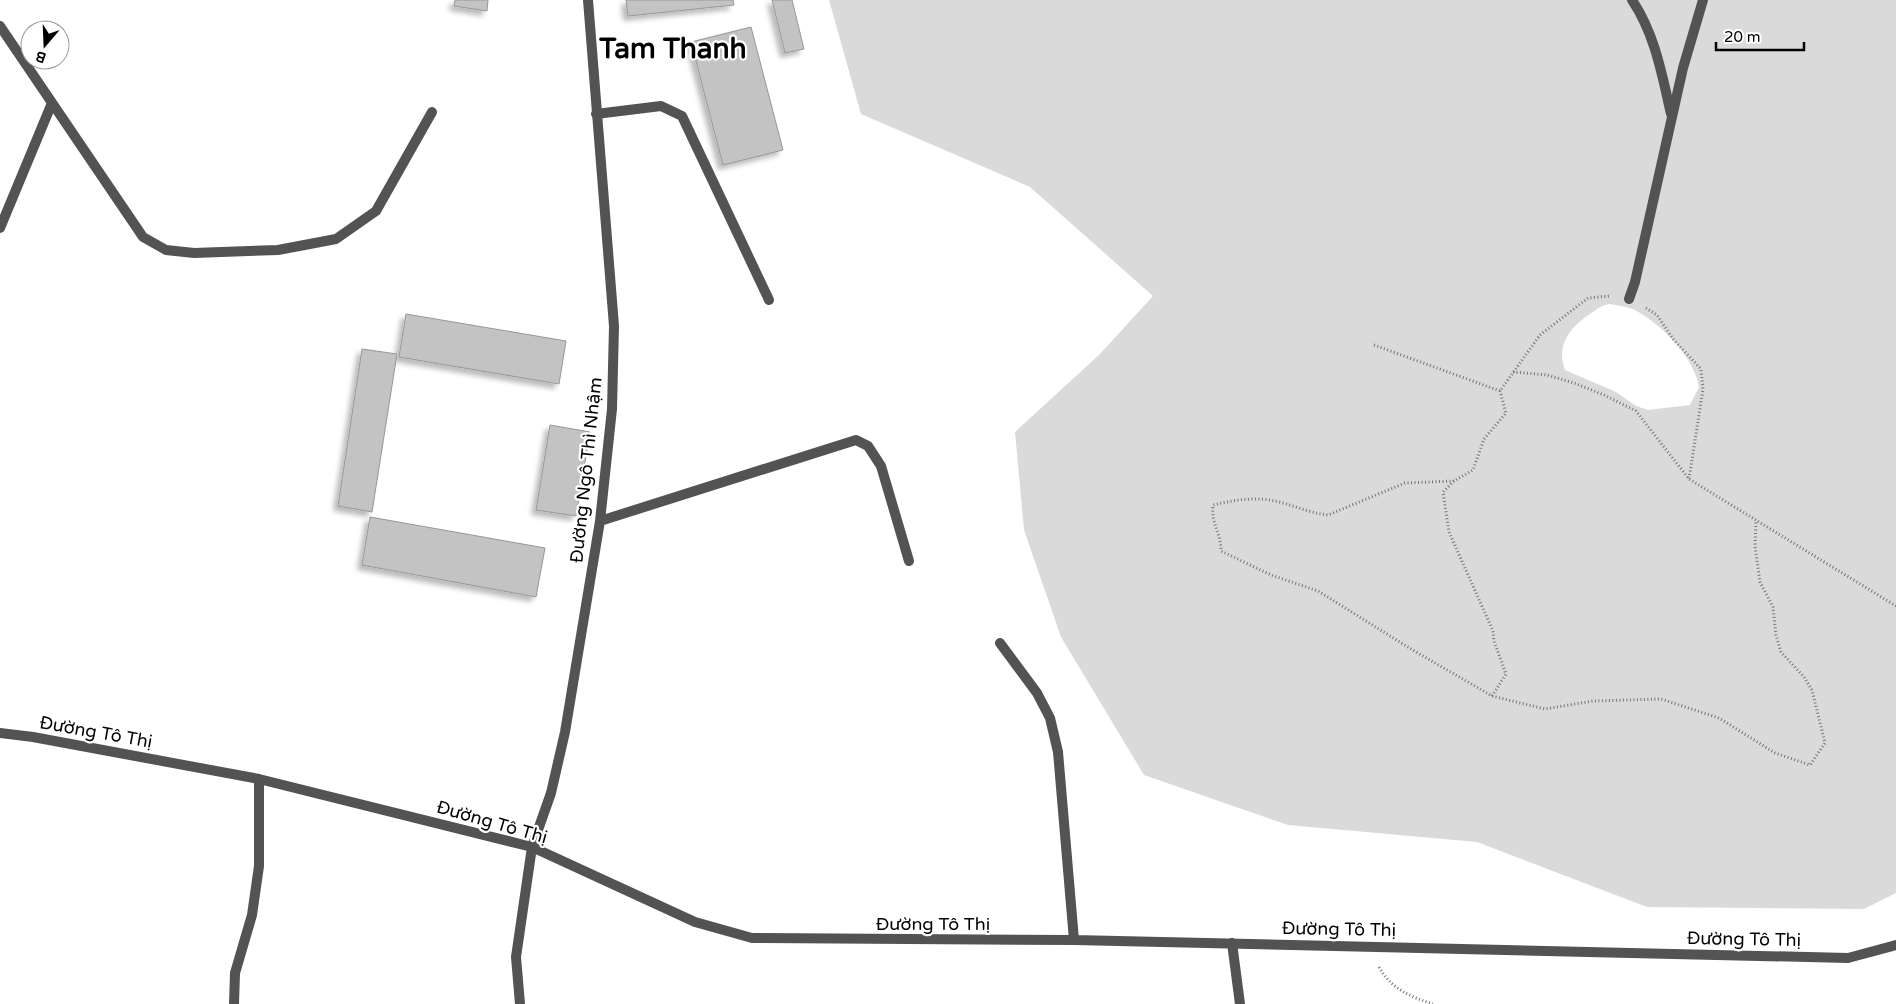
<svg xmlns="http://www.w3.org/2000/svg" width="1896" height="1004" font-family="'Varela Round',sans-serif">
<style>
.green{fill:#dadada;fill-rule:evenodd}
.building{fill:#c3c3c3;stroke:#979797;filter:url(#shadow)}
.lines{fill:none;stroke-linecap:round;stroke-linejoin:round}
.path{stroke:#757575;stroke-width:3;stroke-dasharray:1 2.5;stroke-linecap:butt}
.service{stroke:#535353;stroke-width:10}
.minor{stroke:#535353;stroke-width:10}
.labels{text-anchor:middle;stroke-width:4.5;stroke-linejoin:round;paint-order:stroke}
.street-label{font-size:18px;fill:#000;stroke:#fff}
.town-label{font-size:28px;font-weight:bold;fill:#000;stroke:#fff}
</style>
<defs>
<filter id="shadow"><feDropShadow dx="-4.5" dy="4.5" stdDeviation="2.5" flood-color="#0004"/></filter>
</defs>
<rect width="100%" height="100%" fill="#fff"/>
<path class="green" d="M829,0H1896V893L1864,909L1647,907L1477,842L1288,825L1144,775L1061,637L1024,530L1015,432L1100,354L1153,296L1030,187L861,114ZM1610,304C1621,306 1631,307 1640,313C1665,328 1694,358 1699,387L1690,405L1648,410L1636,406L1616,392L1565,370C1555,344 1572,325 1593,312C1600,307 1602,305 1610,304Z"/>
<path class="building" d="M455,0H488L487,11L454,6Z
M626,0H733L734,5L628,16Z
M772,0H792L804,49L785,53Z
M751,27L783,150L723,165L691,42Z
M406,314L566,341L559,384L399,357Z
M362,349L397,354L372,512L338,506Z
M550,425L590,432L576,516L536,510Z
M370,517L545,548L536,597L362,565Z"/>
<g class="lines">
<path class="path" d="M1646,308L1657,315L1673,339L1701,369L1703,389L1689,479
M1374,345L1500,391L1540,335L1588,298L1610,296
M1513,372L1547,375L1574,383L1604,395L1636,411L1689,479L1896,606
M1454,481L1405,483L1328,515C1310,513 1295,506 1279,502C1257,496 1234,500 1213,505C1211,525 1221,532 1221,551L1271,575L1318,591L1411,649L1492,696L1545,709L1593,701L1661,699L1719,718L1775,753L1810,765L1825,743L1812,690L1804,677L1781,652L1776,635L1773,607L1760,582L1755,546L1756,520
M1492,696L1506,674L1494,641L1493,631L1449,532L1443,492L1454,481L1473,470L1484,439L1506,413L1500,391
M1379,967C1391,989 1411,997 1433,1004"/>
<path class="service" d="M596,114L661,106L682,116L769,300"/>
<path class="minor" d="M1632,0C1655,34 1662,75 1671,114
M0,26L143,237L166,250L194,253L278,250L336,239L376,211L432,112
M0,228L52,103
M1629,299L1635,282L1683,68L1703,0
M600,521L856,440L868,446L881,466L909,561
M1000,643L1037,693L1050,718L1058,752L1074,940
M0,733L33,737L259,779L532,847L695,922L752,938L1074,940L1848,958L1896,945
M1232,943L1240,1004
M234,1004L235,973L252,915L259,866V779
M520,1004L516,957L532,847L551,793L565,732L600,521L612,409L614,326L588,0"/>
</g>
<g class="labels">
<g class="street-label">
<text transform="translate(586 470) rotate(-84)" y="6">Đường Ngô Thì Nhậm</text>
<text transform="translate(96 732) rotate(10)" y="6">Đường Tô Thị</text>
<text transform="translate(492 822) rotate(16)" y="6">Đường Tô Thị</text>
<text x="933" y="930">Đường Tô Thị</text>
<text transform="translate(1339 929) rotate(1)" y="6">Đường Tô Thị</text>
<text transform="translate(1744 939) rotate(1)" y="6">Đường Tô Thị</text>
</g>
<g class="town-label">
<text x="673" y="58">Tam Thanh</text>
</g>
</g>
<g transform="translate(45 45) rotate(199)"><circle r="24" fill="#ffffff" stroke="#999999"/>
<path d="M0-4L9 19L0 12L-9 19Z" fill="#000000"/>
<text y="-8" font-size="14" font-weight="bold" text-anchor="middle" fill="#000000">B</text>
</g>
<path d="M1716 42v8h88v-8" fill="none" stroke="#000000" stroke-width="2.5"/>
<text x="1724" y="42" font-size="15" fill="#000000" stroke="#ffffff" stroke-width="4" paint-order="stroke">20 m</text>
</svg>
